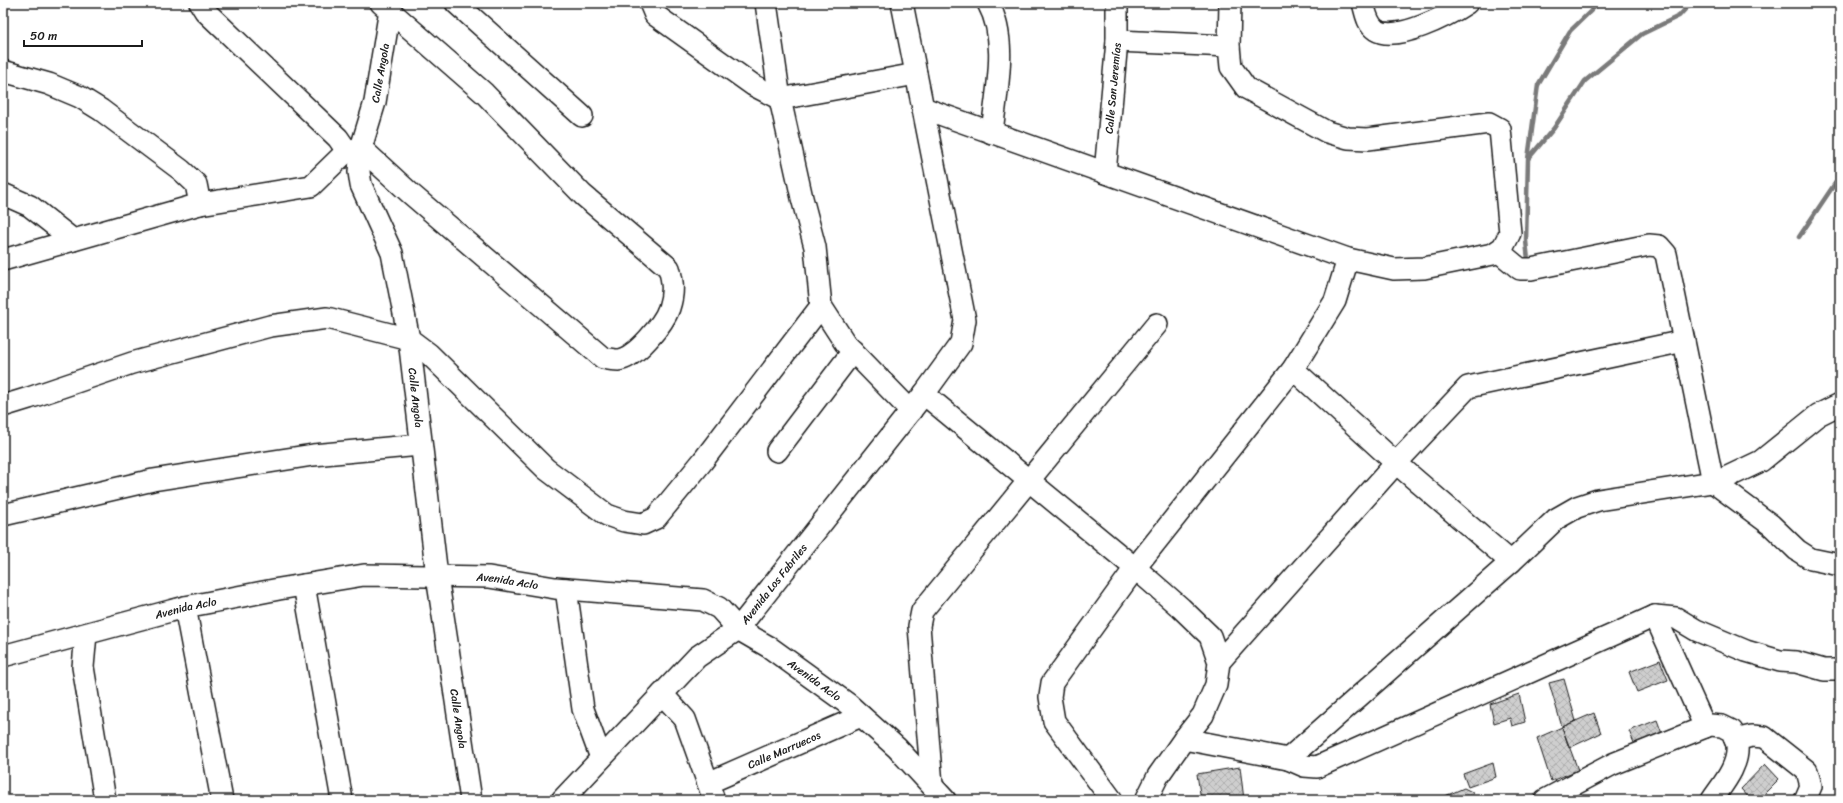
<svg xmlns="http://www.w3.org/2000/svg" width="1843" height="803" font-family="Sriracha,sans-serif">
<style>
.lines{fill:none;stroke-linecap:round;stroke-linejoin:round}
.stream{stroke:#7a7a7a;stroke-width:4.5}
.building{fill:url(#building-cross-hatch);stroke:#1c1c1c}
.minor-casing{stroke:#1c1c1c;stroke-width:24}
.minor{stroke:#fff;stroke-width:21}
.labels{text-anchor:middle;stroke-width:3;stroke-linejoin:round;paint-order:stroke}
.street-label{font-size:11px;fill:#1c1c1c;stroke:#fff}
</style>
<defs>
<pattern id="building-cross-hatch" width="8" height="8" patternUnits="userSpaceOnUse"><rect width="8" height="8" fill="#cecece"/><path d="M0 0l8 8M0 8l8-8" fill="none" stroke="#b0b0b0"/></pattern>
</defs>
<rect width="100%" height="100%" fill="#fff"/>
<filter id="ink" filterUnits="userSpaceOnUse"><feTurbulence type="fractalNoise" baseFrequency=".025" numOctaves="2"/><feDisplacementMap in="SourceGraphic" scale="8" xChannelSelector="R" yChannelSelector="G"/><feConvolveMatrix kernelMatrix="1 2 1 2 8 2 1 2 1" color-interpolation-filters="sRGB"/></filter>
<g filter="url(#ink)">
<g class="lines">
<path class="stream" d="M1528,159L1538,85L1570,31L1599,3
M1799,237L1840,176
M1528,260L1526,241L1528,159L1554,128L1585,81L1642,34L1679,16L1691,3"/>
</g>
<path class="building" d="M1660,660L1668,680L1637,692L1629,672Z
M1564,679L1576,721L1562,727L1549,683Z
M1519,694L1525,722L1512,726L1510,718L1494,723L1490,704Z
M1594,713L1601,733L1569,748L1562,727Z
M1657,720L1664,739L1637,750L1629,731Z
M1562,727L1578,770L1551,781L1537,738Z
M1493,763L1496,777L1468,787L1463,774Z
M1765,764L1779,779L1758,800H1751L1741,789Z
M1240,767L1244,800H1201L1197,774Z
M1464,788L1472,792L1474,800H1436Z"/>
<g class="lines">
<defs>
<g id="minor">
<path d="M200,3L205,11L338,138L347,151"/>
<path id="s1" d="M391,3L375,102L361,148L359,172L361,185L392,253L409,339L437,576L471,800"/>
<path d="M456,3L582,116"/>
<path d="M650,3L655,15L753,85L780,99L916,74"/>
<path d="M766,3L780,99L802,198L815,247L821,306L845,343L911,411"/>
<path d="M988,3C1009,41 996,91 992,133"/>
<path d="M1363,3C1366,13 1367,24 1376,30C1396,43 1449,15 1467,3"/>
<path d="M1117,41L1229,46"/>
<path d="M3,71L49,84L80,97L101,110L181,170L196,184L200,204L311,186L347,151L361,148L411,194L603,358C608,359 613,360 618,360C635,359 664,323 669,308C674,293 673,282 669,268L583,195L484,93L381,3"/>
<path d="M923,108L1348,259L1394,269L1424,268L1493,254L1503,247L1510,233L1500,129L1489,123L1368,139L1348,138L1327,132L1246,88L1231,67L1229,46L1230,3"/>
<path id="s2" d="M1105,173L1117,41V3"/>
<path d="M3,194L30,206L73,240"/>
<path d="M1498,251L1520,269H1531L1649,245L1659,246L1666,254L1713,482L1771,525L1797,550L1811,559L1840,565"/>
<path d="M3,260L200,204"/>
<path d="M1293,369L1396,463L1511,562"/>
<path d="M924,394L1135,568L1181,608L1210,636L1219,662L1216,685L1203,715L1184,739L1158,776L1146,800"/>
<path d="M3,406L29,398L132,363L270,326L327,318L409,339L429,354L546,469L607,515L624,521L643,524L656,518L702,462L821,306"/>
<path d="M777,451L853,351"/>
<path d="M3,515L153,480L313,455L420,445"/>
<path d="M304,585L342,800"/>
<path d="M566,589L583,709L601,758"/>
<path d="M185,607L222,800"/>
<path d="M1655,616L1705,727"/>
<path d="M86,634L83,667L105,800"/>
<path id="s3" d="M3,656L185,607L279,589L364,575L489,577L555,588L703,600L719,608L738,629L769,647L848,704L897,748L945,800"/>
<path d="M1219,662L1396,463L1468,387L1684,341"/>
<path d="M662,694L685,719L714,800"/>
<path d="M1184,739L1288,759L1511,562L1556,519L1577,507L1598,500L1719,481L1761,461L1818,415L1840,404"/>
<path d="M1735,740L1752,736L1764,737L1807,771L1811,786L1805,800"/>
<path d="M1288,759L1304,766L1317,767L1655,616L1676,618L1696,630L1746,651L1780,661L1796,662L1824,670H1840"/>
<path id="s4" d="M708,783L861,716"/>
<path d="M932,785L919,626L922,611L1157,324"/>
<path id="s5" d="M562,800L697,657L738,629L924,394L961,343L965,320L902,3"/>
<path d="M1112,800L1054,721L1050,697L1052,683L1135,568L1293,369L1335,301L1348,259"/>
<path d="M1545,800L1613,764L1710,725L1722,726L1732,731C1733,736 1737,741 1737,746C1739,766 1722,785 1712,800"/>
</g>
</defs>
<use href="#minor" class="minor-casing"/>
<use href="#minor" class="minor"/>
</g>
</g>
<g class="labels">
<g class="street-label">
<text transform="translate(380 73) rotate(-80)" y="4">Calle Angola</text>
<text dy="4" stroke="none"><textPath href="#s2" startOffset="85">Calle San Jeremías</textPath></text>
<text dy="4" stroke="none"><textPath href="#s1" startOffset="407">Calle Angola</textPath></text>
<text dy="4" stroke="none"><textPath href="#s3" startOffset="514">Avenida Aclo</textPath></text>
<text dy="4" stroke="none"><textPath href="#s5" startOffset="304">Avenida Los Fabriles</textPath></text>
<text dy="4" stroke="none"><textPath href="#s3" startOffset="189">Avenida Aclo</textPath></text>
<text dy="4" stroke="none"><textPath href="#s3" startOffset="849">Avenida Aclo</textPath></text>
<text dy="4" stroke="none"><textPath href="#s1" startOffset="731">Calle Angola</textPath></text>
<text dy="4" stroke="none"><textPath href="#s4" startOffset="83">Calle Marruecos</textPath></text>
</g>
</g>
<rect width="1843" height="803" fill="none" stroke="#fff" stroke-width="16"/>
<rect x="8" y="8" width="1827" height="787" fill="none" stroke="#1c1c1c" stroke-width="1.5" filter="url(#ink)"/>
<path d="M24 40v6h118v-6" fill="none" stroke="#1c1c1c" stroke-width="2"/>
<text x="30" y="40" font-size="12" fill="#1c1c1c" stroke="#ffffff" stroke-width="3" paint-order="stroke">50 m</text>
</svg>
